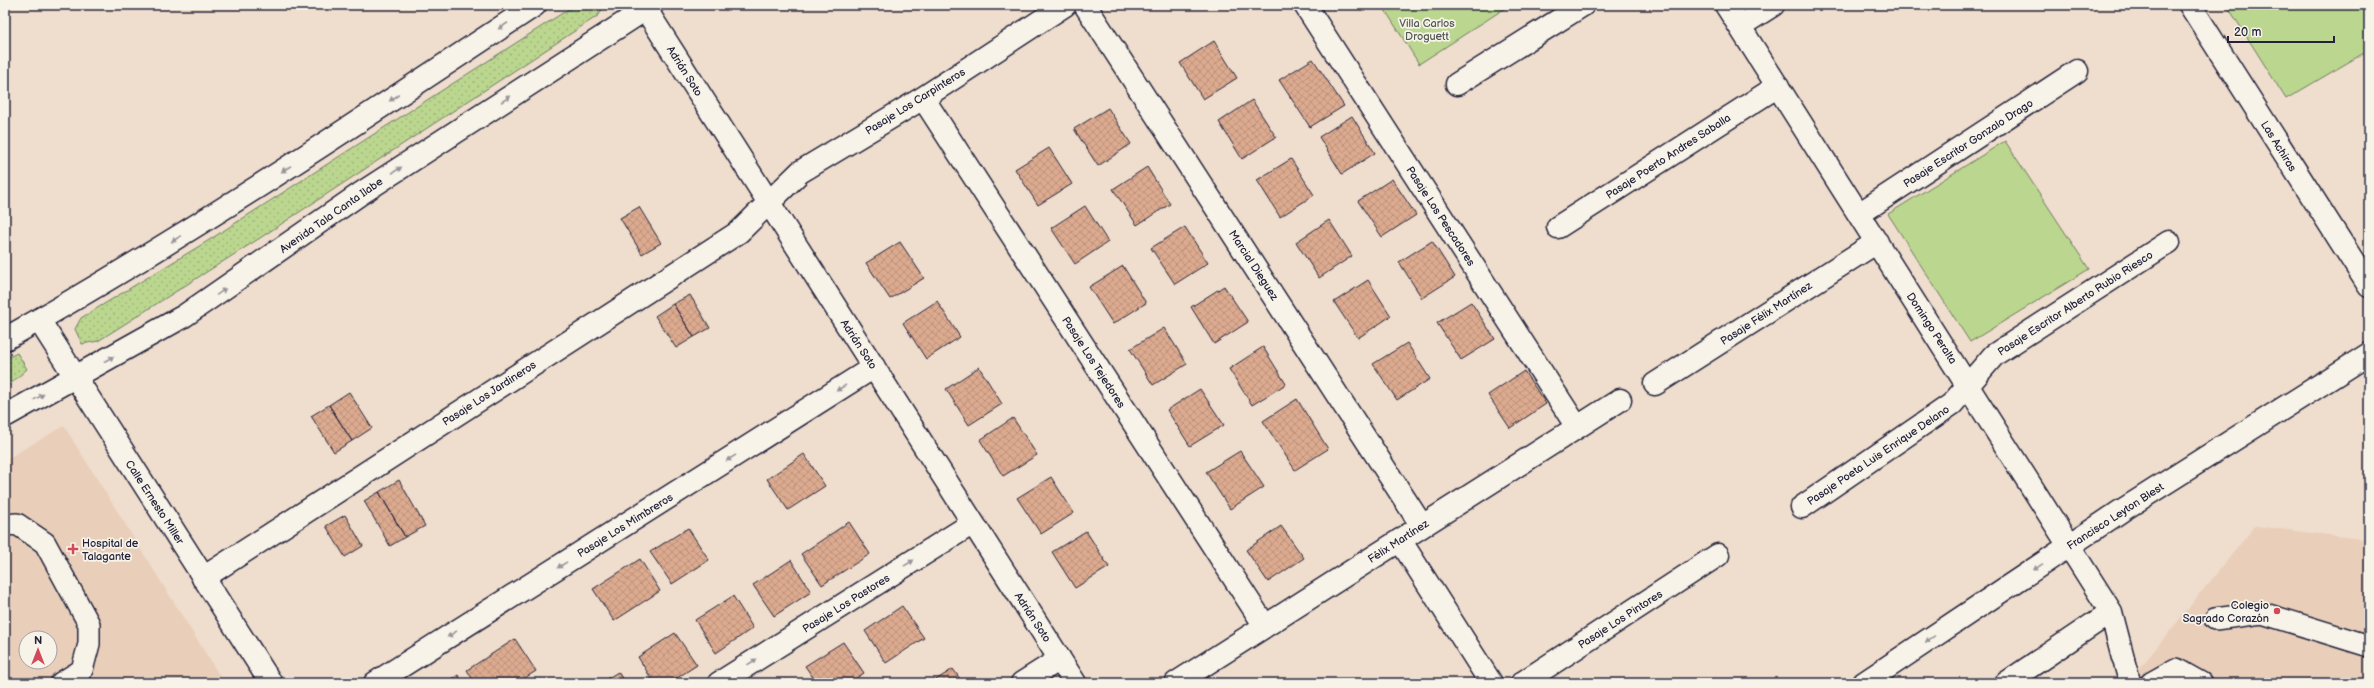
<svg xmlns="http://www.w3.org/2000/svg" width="2374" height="688" font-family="'Balsamiq Sans',sans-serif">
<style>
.built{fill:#e9ceba;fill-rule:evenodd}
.grass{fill:url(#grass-dots);stroke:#6e7c64}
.park{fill:#bbd68e;stroke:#6e7c64}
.building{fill:url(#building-cross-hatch);stroke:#22223b}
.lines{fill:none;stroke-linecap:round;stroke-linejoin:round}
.service-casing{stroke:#22223b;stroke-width:24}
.minor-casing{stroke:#22223b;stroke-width:25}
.tertiary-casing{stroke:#22223b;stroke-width:25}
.service{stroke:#f7f3e8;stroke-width:21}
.minor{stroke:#f7f3e8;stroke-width:22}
.tertiary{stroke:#f7f3e8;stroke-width:22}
.oneway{fill:#97959a}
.poi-dot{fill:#d1495b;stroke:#f7f3e8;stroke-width:1.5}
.labels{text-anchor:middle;stroke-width:3.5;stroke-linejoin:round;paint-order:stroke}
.park-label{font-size:11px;fill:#505854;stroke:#f7f3e8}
.street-label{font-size:11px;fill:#22223b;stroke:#f7f3e8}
.poi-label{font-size:11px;fill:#22223b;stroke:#f7f3e8;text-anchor:start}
</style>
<defs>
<pattern id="grass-dots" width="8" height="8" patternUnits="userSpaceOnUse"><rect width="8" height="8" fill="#bbd68e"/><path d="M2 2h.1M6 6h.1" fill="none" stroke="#a0b77b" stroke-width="1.8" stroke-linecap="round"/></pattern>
<pattern id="building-cross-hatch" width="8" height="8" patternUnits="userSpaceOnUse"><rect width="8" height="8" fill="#dcaa8f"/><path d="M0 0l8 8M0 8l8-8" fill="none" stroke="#bc927c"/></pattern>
</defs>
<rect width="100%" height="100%" fill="#efddcd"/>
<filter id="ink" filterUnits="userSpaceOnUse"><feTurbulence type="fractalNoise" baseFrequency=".025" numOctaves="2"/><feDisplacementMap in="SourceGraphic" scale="8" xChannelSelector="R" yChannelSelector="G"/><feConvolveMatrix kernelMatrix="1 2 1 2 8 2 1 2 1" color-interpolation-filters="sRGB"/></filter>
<g filter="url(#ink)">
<path class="built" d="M64,426L224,683H5V460ZM26,638H50V662H26Z
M2255,526L2369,540V683H2128Z"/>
<path class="grass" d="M575,5H604L599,15L260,238L98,341L82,344L75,329L81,318L206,242Z
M17,353L27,369L5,389V359Z"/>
<path class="park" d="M1382,5H1510L1419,64Z
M2232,5H2369V50L2286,99L2228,7Z
M2005,141L2089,269L1970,342L1888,214Z"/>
<path class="building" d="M1214,41L1237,78L1203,99L1180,63Z
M1313,59L1344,106L1310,127L1279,80Z
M1252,100L1276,137L1242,159L1219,122Z
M1108,108L1131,144L1098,166L1074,129Z
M1352,116L1375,153L1342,174L1319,137Z
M1049,148L1072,184L1038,205L1015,169Z
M1291,159L1314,195L1280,217L1257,180Z
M1147,167L1170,204L1137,225L1113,189Z
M1392,179L1416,215L1382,237L1358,201Z
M1085,206L1108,242L1075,264L1051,228Z
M639,207L661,243L642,254L620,218Z
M1329,220L1352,256L1319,278L1296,242Z
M1185,227L1208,263L1175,284L1151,248Z
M1432,241L1455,277L1422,298L1399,262Z
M900,242L924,278L890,299L866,263Z
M1123,266L1146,303L1113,324L1089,287Z
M1368,280L1391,316L1358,338L1334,302Z
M1224,286L1248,322L1214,344L1191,307Z
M690,295L710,328L694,337L673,304Z
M937,301L960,337L926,359L903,323Z
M1471,302L1495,339L1461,360L1437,323Z
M673,304L694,337L676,348L655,316Z
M1164,328L1187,364L1153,385L1130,349Z
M1407,343L1430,379L1397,400L1373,364Z
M1263,347L1286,384L1252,405L1229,369Z
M979,367L1002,404L969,425L946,389Z
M1524,371L1546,404L1510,428L1488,395Z
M1200,389L1224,425L1190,446L1167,410Z
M349,392L372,428L352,441L329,405Z
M1297,399L1328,449L1295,470L1263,421Z
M329,405L352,441L334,452L311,416Z
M1013,418L1037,455L1003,476L980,440Z
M1240,451L1264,487L1230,509L1206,472Z
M804,454L825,486L788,510L767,479Z
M1051,477L1074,513L1041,534L1017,498Z
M399,480L425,526L405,537L379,492Z
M379,492L405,537L390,546L364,501Z
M345,515L363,546L345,557L326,526Z
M849,522L870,554L822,585L801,554Z
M1281,526L1304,558L1268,582L1246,550Z
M688,528L709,560L672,584L650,552Z
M1086,531L1109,567L1075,588L1052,552Z
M640,559L660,591L614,621L593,589Z
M791,560L811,592L774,616L753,585Z
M733,596L753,628L716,653L695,620Z
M902,606L924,638L886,663L865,631Z
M675,633L697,665L669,683H654L638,657Z
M515,639L536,671L517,683H475L467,670Z
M843,642L864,673L849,683H817L805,666Z
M953,669L963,683H931Z
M618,672L625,683H600Z
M458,675L463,683H446Z
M786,679L788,683H780Z"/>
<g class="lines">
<defs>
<path id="service" d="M5,525L17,524L45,543L89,624V644L82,670L61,683
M2215,619L2262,613L2369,646
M2123,658L2130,683
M2151,683L2176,669L2201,683"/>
<path id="minor" d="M643,5L1075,683
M1085,5L1422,526
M1305,5L1577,427
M1726,5L2111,612L2123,658
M2190,5L2369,286
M1740,26L1773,5
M1457,84L1583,5
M923,98L1265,626
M1859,214L2077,71
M1558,227L1778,86
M39,320L271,683
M1655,384L1877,242
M1802,507L1952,404L1994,355L2169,242
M1400,540L1491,683
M203,578L739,232L800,172L923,98L1065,5
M375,683L874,367
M719,683L973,523
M1022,683L1060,659
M1176,683L1620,400
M1522,683L1718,555
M1864,683L2121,511L2369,354
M2006,683L2111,612"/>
<path id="tertiary" d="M5,339C187,237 361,120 535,5
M5,416L184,316L360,194L652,5"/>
</defs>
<use href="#service" class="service-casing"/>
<use href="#minor" class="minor-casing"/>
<use href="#tertiary" class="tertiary-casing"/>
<use href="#service" class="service"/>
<use href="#minor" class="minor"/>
<use href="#tertiary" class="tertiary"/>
</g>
<defs><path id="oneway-solid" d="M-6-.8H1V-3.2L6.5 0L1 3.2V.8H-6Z"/></defs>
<g class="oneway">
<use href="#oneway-solid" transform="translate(503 26) rotate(147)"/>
<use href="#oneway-solid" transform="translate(394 98) rotate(147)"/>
<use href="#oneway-solid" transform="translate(506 99) rotate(-33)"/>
<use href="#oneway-solid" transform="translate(286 169) rotate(147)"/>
<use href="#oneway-solid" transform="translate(397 170) rotate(-33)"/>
<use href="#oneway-solid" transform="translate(176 239) rotate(147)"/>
<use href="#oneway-solid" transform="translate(221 292) rotate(-34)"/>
<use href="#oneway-solid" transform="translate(109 359) rotate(-28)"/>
<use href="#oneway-solid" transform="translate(841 388) rotate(148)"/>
<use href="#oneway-solid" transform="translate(39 397) rotate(-29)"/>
<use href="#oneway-solid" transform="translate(731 458) rotate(148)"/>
<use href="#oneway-solid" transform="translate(909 563) rotate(-32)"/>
<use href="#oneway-solid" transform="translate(562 565) rotate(148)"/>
<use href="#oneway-solid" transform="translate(2038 567) rotate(146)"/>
<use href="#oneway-solid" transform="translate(452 634) rotate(148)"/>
<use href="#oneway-solid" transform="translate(1930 639) rotate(146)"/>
<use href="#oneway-solid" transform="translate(752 662) rotate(-32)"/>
</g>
</g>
<g class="poi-dot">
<path d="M71 543h4v4h4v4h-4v4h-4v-4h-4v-4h4z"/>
<circle cx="2277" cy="611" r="4"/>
</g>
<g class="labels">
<g class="park-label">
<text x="1427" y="27">Villa Carlos<tspan x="1427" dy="13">Droguett</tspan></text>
</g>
<g class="street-label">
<text transform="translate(685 71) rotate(58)" y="4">Adrián Soto</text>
<text transform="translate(915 101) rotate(-32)" y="4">Pasaje Los Carpinteros</text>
<text transform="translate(1968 143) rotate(-33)" y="4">Pasaje Escritor Gonzalo Drago</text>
<text transform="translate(2279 146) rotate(58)" y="4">Las Achiras</text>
<text transform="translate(1668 156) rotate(-33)" y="4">Pasaje Poerto Andres Saballa</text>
<text transform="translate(331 215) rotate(-35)" y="4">Avenida Tala Canta Ilabe</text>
<text transform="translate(1441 216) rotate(57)" y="4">Pasaje Los Pescadores</text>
<text transform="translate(1254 265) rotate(57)" y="4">Marcial Dieguez</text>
<text transform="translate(2075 303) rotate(-33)" y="4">Pasaje Escritor Alberto Rubio Riesco</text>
<text transform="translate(1766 313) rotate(-33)" y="4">Pasaje Félix Martínez</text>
<text transform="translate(1932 328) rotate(57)" y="4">Domingo Peralta</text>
<text transform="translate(859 344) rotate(57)" y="4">Adrián Soto</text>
<text transform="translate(1094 362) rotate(57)" y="4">Pasaje Los Tejedores</text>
<text transform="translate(489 393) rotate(-33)" y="4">Pasaje Los Jardineros</text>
<text transform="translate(1878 455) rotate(-34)" y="4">Pasaje Poeta Luis Enrique Delano</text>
<text transform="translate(155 502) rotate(57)" y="4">Calle Ernesto Miller</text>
<text transform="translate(2115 516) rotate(-33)" y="4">Francisco Leyton Blest</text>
<text transform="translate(625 525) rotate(-32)" y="4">Pasaje Los Mimbreros</text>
<text transform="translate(1398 541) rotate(-33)" y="4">Félix Martínez</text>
<text transform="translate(846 603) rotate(-32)" y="4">Pasaje Los Pastores</text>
<text transform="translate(1033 617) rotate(57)" y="4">Adrián Soto</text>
<text transform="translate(1620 619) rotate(-33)" y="4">Pasaje Los Pintores</text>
</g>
<g class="poi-label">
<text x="82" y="547">Hospital de<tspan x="82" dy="13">Talagante</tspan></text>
<text x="2269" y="609" text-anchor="end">Colegio<tspan x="2269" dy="13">Sagrado Corazón</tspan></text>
</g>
</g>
<rect width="2374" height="688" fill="none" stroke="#f7f3e8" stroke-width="20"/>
<rect x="10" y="10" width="2354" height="668" fill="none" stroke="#22223b" stroke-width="1.5" filter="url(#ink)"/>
<g transform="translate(38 650)"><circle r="19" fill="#f7f3e8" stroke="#a29fa3"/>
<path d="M0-3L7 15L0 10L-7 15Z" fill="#d1495b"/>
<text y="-6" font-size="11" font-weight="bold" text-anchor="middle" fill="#22223b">N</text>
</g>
<path d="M2228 36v6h106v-6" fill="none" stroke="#22223b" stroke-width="2"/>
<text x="2234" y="36" font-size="12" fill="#22223b" stroke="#f7f3e8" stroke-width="3" paint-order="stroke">20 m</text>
</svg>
